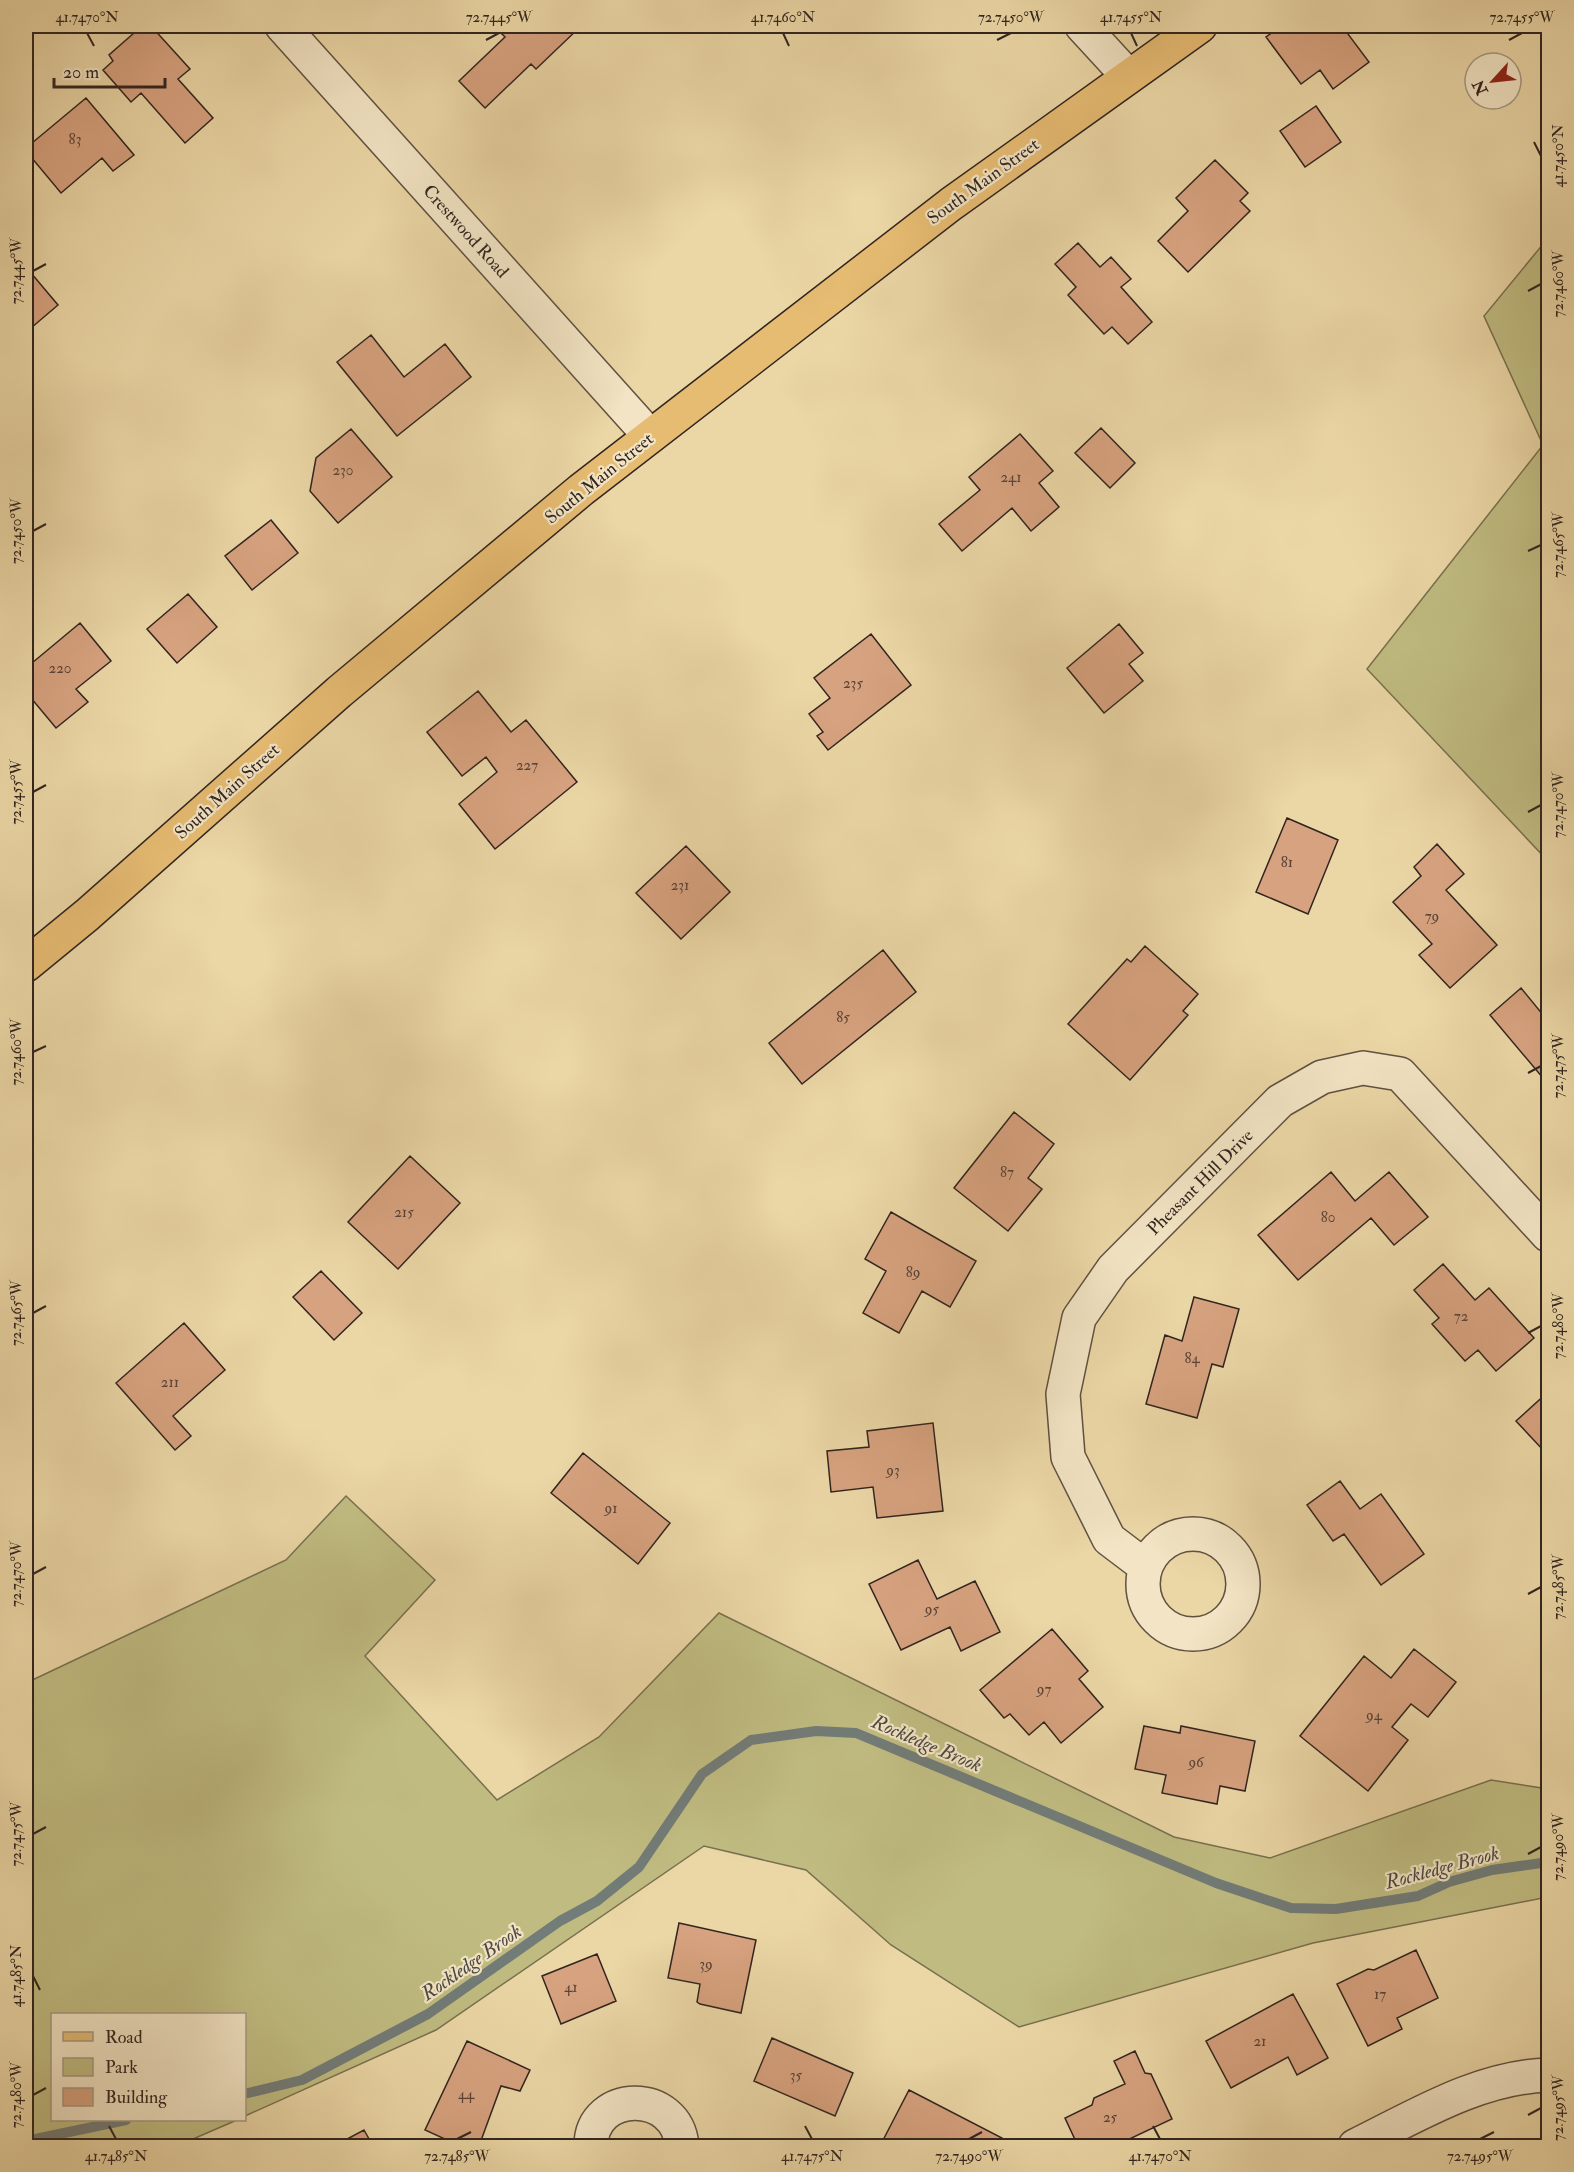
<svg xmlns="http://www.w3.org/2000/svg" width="1574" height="2172" font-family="'IM FELL Double Pica',serif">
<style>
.green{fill:#c0bc81;stroke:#787050;stroke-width:1.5}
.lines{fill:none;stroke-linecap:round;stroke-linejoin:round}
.stream{stroke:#727c78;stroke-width:10}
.building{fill:#d7a27f;stroke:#312520;stroke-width:1.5}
.minor-casing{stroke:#605141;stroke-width:36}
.major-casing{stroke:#312520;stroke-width:36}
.minor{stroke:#f2e4c4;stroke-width:33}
.major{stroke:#e6bb72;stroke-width:33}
.ticks{fill:none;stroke:#312520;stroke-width:2}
.labels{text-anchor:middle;stroke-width:4.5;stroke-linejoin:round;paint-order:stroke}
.number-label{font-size:15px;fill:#5a4438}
.street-label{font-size:18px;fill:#312520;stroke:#f2e4c4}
.water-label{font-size:20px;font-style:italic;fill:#4c4944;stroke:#f2e4c4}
.neatline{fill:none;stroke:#312520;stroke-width:2}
.ticks-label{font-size:15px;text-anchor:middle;fill:#312520}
</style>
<rect width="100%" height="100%" fill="#ebd6a5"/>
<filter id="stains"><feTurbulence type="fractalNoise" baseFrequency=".00333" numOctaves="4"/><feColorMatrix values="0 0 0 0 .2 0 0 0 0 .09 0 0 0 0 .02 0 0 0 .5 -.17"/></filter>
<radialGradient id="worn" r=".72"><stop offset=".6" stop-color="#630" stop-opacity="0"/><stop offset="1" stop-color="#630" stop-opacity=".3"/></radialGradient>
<path class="green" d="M1548,238V861L1367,669L1543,445L1484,316Z
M346,1496L435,1580L365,1656L497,1800L599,1737L719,1613L1174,1837L1270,1858L1491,1780L1548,1789V1897L1313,1943L1019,2027L891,1945L806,1870L704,1846L436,2030L245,2116L244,2014H52V2120H237L186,2142L187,2146H26V1683L286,1560Z"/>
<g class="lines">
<path class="stream" d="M244,2094L302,2080L428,2014L560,1921L597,1901L639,1867L702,1774L751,1740L816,1731L856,1733L1216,1883L1291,1908L1336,1909L1418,1896L1449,1882L1492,1870L1548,1862
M26,2141L126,2120"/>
</g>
<path class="building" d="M142,26H151L190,69L178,79L213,118L185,143L141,93L131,102L103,70L113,61L109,55Z
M494,26H581L536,69L531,64L485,108L459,81L505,37Z
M1281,26H1342L1369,62L1333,89L1320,70L1301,84L1266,37Z
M86,98L134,155L113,171L102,158L61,193L26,151V148Z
M1316,106L1341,142L1305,167L1280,131Z
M1215,160L1248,193L1240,201L1250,211L1188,272L1158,241L1188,211L1176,198Z
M1078,243L1100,267L1111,257L1131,279L1121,287L1152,322L1128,344L1112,327L1104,334L1068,295L1076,287L1055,264Z
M26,267L58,305L31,328L26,322Z
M371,335L404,377L445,344L471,377L397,436L337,362Z
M1101,428L1135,463L1110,488L1075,453Z
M351,429L392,477L338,523L310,491L316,458Z
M1020,434L1053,471L1039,483L1059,507L1031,531L1012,508L962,551L939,524L980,490L969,477Z
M271,520L298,553L252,590L225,556Z
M188,594L217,627L177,663L147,629Z
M80,623L111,661L76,689L88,702L56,728L26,692V668Z
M1119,624L1143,653L1129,664L1143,681L1104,713L1067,668Z
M871,634L911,685L828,750L817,736L823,732L809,714L830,698L814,678Z
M478,691L511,732L526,720L577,782L495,849L459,804L497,772L486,757L462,776L427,732Z
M1287,818L1338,840L1308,914L1256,892Z
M1437,844L1464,874L1446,890L1497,945L1450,988L1419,955L1432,944L1393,902L1421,876L1414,867Z
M686,846L730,892L681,939L636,893Z
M1145,946L1198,994L1183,1011L1188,1015L1130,1080L1068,1024L1127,959L1131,962Z
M883,950L916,992L802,1084L769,1043Z
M1521,988L1548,1021V1084L1490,1015Z
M1014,1112L1054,1144L1028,1178L1042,1189L1008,1231L954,1188Z
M410,1156L460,1203L398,1269L348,1222Z
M1331,1172L1355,1201L1389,1172L1428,1217L1394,1245L1371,1218L1298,1280L1258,1235Z
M891,1212L976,1261L950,1307L922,1291L899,1333L863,1313L886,1271L865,1259Z
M1443,1264L1475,1300L1489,1288L1534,1338L1496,1371L1478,1350L1465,1361L1432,1324L1439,1318L1414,1290Z
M321,1271L362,1313L334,1340L293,1297Z
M1194,1297L1239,1309L1223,1367L1212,1364L1197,1418L1146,1404L1165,1335L1182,1341Z
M184,1323L225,1370L173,1416L191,1436L175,1450L116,1383Z
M1548,1392V1447L1544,1451L1516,1421Z
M933,1423L943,1511L877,1518L873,1487L831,1492L827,1451L869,1447L867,1431Z
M583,1453L670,1523L638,1564L551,1493Z
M1340,1481L1360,1509L1381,1494L1424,1554L1381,1585L1344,1534L1333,1541L1307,1505Z
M918,1560L937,1599L975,1581L1000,1632L961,1651L950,1627L901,1650L869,1584Z
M1052,1629L1088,1671L1079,1679L1103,1707L1061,1743L1044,1722L1029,1735L1010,1714L1004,1718L980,1690Z
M1414,1649L1456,1682L1428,1717L1411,1704L1392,1727L1408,1740L1368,1791L1300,1736L1364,1656L1391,1678Z
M1144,1726L1180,1733L1181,1726L1255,1741L1245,1791L1220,1786L1217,1804L1162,1793L1166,1775L1135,1769Z
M679,1923L756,1940L741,2013L700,2004L697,2002L700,1984L668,1978Z
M1416,1950L1438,1998L1397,2018L1402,2029L1368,2046L1337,1984L1368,1969L1374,1970Z
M597,1954L616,2001L561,2024L542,1976Z
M1293,1994L1328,2058L1297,2075L1288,2057L1231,2088L1206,2041Z
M772,2038L853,2073L835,2116L754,2081Z
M467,2041L530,2070L520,2091L501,2086L479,2146H460L425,2130Z
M1135,2051L1145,2073L1151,2074L1172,2119L1125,2141L1128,2146H1078L1065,2118L1092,2105L1094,2098L1125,2084L1114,2061Z
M909,2090L1002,2138L997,2146H880Z
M364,2130L373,2146H334Z"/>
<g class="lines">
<defs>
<path id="minor" d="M282,26L650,436
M1082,26L1128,76
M1143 1584a50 50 0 1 1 100 0a50 50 0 1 1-100 0Z
M1146,1567L1109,1539L1068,1457L1063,1394L1079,1318L1113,1269L1280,1101L1322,1077L1363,1068L1400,1074L1548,1235
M591,2146C591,2090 677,2088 682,2146
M1355,2146C1416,2116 1479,2077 1548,2075"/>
<path id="major" d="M26,965L87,915L339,692L581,490L951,204L1200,26"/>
</defs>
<use href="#minor" class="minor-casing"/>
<use href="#major" class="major-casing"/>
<use href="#minor" class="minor"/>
<use href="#major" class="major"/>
</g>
<path class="ticks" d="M87,33L94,46M783,33L789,46M1131,33L1137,46M486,40L499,33M997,40L1011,33M1509,40L1522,33M1534,142L1541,156M33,271L46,264M1528,291L1541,284M33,531L46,524M1528,551L1541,545M33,792L46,785M1528,812L1541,805M33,1052L46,1046M1528,1073L1541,1066M33,1313L46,1306M1528,1333L1541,1326M33,1574L46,1567M1528,1594L1541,1587M33,1834L46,1827M1528,1854L1541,1847M33,1976L40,1990M33,2095L46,2088M1528,2115L1541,2108M109,2126L116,2139M805,2126L812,2139M1153,2126L1160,2139M457,2139L471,2132M969,2139L982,2132M1480,2139L1494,2132"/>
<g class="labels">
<g class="number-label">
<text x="75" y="144">83</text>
<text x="343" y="475">230</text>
<text x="1011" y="482">241</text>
<text x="60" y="673">220</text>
<text x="853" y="688">235</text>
<text x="527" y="770">227</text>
<text x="1287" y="867">81</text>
<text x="680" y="890">231</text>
<text x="1432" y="921">79</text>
<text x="843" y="1022">85</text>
<text x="1007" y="1177">87</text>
<text x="404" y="1217">215</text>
<text x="1328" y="1222">80</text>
<text x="913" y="1277">89</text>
<text x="1461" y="1321">72</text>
<text x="1192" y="1363">84</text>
<text x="170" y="1387">211</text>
<text x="893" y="1475">93</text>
<text x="611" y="1513">91</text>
<text x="932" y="1614">95</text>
<text x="1044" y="1694">97</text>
<text x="1374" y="1720">94</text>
<text x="1196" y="1767">96</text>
<text x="706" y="1969">39</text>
<text x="571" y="1992">41</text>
<text x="1380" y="1999">17</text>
<text x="1260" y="2046">21</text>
<text x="796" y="2080">35</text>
<text x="466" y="2099">44</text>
<text x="1110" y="2122">25</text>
</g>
<g class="street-label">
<text transform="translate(983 181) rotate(-36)" y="6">South Main Street</text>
<text transform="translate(466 231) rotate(48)" y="6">Crestwood Road</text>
<text transform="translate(599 478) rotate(-39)" y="6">South Main Street</text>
<text transform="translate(227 791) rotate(-42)" y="6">South Main Street</text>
<text transform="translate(1200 1182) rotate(-45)" y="6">Pheasant Hill Drive</text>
</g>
<g class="water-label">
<text transform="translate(927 1743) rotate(23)" y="7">Rockledge Brook</text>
<text transform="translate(1442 1867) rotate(-15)" y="7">Rockledge Brook</text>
<text transform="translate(471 1962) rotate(-35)" y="7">Rockledge Brook</text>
</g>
</g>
<rect width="1574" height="2172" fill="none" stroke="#ebd6a5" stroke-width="66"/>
<rect x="51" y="2013" width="195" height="108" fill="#f2e4c4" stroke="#a59882" stroke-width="1.5"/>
<rect x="63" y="2032" width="30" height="9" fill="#e6bb72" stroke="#a59882" stroke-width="1.5"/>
<text x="105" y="2043" font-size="18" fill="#312520">Road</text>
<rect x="63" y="2058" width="30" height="18" fill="#c0bc81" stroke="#a59882" stroke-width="1.5"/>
<text x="105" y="2073" font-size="18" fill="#312520">Park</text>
<rect x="63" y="2088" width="30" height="18" fill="#d7a27f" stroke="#a59882" stroke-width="1.5"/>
<text x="105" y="2103" font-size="18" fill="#312520">Building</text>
<g transform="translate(1493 81) rotate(243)"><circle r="28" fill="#f2e4c4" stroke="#a59882" stroke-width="1.5"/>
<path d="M0-4.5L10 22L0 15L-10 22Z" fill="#8f2418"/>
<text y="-9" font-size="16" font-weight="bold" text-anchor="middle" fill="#312520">N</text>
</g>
<path d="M54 78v9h111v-9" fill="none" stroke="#312520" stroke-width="3"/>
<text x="63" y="78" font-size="18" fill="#312520" stroke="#f2e4c4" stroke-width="4.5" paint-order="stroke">20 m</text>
<rect x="33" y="33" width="1508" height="2106" class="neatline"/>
<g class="ticks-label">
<text x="87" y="22">41.7470°N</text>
<text x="499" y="22">72.7445°W</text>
<text x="783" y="22">41.7460°N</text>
<text x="1011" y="22">72.7450°W</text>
<text x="1131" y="22">41.7455°N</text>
<text x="1522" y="22">72.7455°W</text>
<text transform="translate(1558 156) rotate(-90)" y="5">41.7450°N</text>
<text transform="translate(16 271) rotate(-90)" y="5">72.7445°W</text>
<text transform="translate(1558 284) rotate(-90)" y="5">72.7460°W</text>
<text transform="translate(16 531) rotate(-90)" y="5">72.7450°W</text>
<text transform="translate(1558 545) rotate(-90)" y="5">72.7465°W</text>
<text transform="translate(16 792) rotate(-90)" y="5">72.7455°W</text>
<text transform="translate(1558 805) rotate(-90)" y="5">72.7470°W</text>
<text transform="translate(16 1052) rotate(-90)" y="5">72.7460°W</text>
<text transform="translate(1558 1066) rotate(-90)" y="5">72.7475°W</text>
<text transform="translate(16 1313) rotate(-90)" y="5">72.7465°W</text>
<text transform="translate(1558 1326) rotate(-90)" y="5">72.7480°W</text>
<text transform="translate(16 1574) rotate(-90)" y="5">72.7470°W</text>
<text transform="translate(1558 1587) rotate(-90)" y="5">72.7485°W</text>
<text transform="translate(16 1834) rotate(-90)" y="5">72.7475°W</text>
<text transform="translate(1558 1847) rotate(-90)" y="5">72.7490°W</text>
<text transform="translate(16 1976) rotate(-90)" y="5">41.7485°N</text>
<text transform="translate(16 2095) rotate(-90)" y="5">72.7480°W</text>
<text transform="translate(1558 2108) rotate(-90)" y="5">72.7495°W</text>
<text x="116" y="2161">41.7485°N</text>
<text x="457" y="2161">72.7485°W</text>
<text x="812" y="2161">41.7475°N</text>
<text x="969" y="2161">72.7490°W</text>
<text x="1160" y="2161">41.7470°N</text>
<text x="1480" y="2161">72.7495°W</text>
</g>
<rect width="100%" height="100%" filter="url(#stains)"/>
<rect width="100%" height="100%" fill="url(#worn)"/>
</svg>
